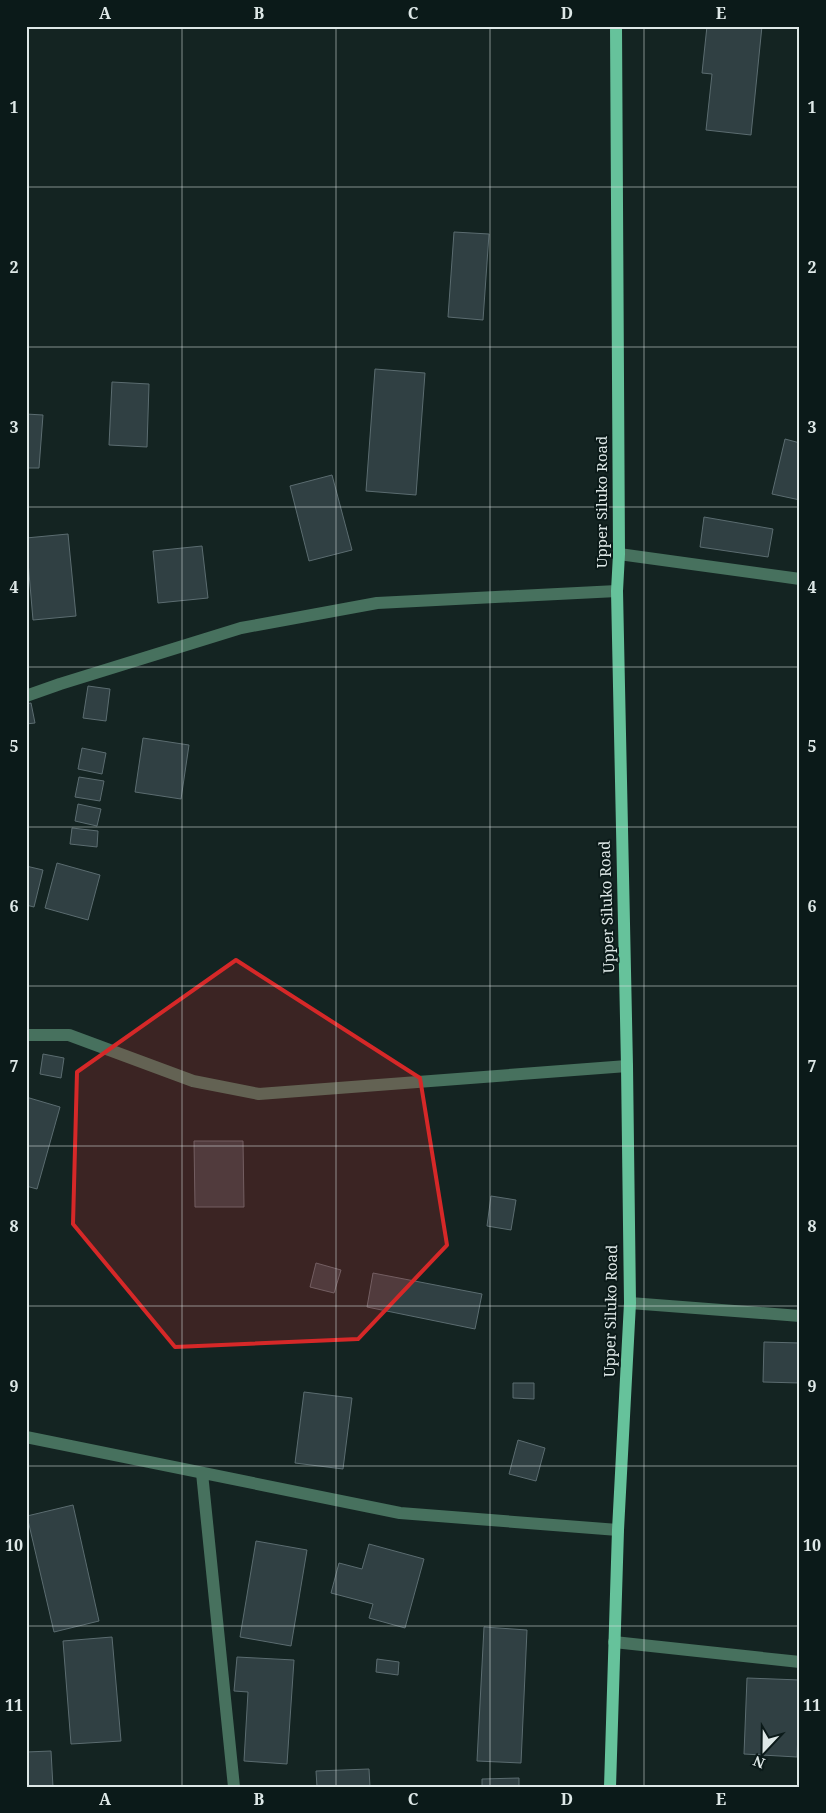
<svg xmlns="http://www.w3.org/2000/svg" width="826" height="1813" font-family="'Noto Serif',serif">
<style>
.building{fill:#304043;stroke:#5b6c70}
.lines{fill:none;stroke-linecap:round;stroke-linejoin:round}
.street{stroke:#47715e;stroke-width:12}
.primary{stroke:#66c29b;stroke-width:12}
.marked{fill:#d62828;fill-opacity:0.2;stroke:#d62828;stroke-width:4;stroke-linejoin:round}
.grid{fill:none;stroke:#dee8e7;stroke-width:1;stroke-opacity:0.55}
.labels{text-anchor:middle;stroke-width:4;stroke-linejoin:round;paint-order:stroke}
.street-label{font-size:15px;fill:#dee8e7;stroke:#0b1a19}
.neatline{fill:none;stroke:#dee8e7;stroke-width:2}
.grid-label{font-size:16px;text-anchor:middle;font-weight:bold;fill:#dee8e7}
</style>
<rect width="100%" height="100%" fill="#142422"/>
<path class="building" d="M707,26H762L751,135L706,130L712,74L702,73Z
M454,232L489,234L483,320L448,317Z
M375,369L425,373L416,495L366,491Z
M112,382L149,384L147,447L109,445Z
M26,414L43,415L39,468H26Z
M785,439L800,443V500L772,494Z
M332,475L352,550L309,561L290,486Z
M704,517L773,529L768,557L700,547Z
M68,534L76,616L33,620L26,538Z
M202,546L208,598L158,603L153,551Z
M88,686L110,689L106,721L83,718Z
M31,703L35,723L26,724V704Z
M143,738L189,745L181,799L135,792Z
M82,748L106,753L102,774L78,769Z
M79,777L104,781L100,801L75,797Z
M78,804L101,809L97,826L75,821Z
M72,828L98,831L97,847L70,844Z
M57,863L100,875L88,920L45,908Z
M26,866L43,870L34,907L26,905Z
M43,1054L64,1058L61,1078L40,1074Z
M26,1097L60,1107L37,1189L26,1186Z
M194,1141H243L244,1207H195Z
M491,1196L516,1200L511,1230L487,1226Z
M316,1263L341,1270L334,1293L310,1287Z
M373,1273L482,1294L475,1329L367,1307Z
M764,1342L800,1343V1383L763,1382Z
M513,1383H534V1399L513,1398Z
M304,1392L352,1398L343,1469L295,1463Z
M518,1440L545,1448L536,1481L509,1474Z
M73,1505L99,1621L54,1632L27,1516Z
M256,1541L307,1550L291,1646L240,1637Z
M369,1544L424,1559L405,1628L369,1618L373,1604L331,1593L339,1563L362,1569Z
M484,1627L527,1630L521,1763L477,1761Z
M112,1637L121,1741L71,1744L63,1641Z
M237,1657L294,1660L287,1764L244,1761L248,1692L234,1691Z
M377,1659L399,1662L398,1675L376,1672Z
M747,1678L800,1680L797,1757L744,1754Z
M51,1751L53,1787H26V1752Z
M369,1769L370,1787H317L316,1771Z
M519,1778V1787H482V1779Z"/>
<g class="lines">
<path class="street" d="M619,554L800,579
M26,696L60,684L241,628L377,603L617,591
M26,1035H69L193,1081L259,1094L627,1066
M630,1303L800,1316
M26,1437L400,1513L618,1530
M202,1473L234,1787
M614,1642L800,1662"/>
<path class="primary" d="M610,1787L618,1530L630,1303L627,1066L617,591L619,554L616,26"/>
</g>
<path class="marked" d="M236,960L420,1078L447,1245L358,1339L175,1347L73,1224L77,1072Z"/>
<path class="grid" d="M182,26V1787M336,26V1787M490,26V1787M644,26V1787M26,187H800M26,347H800M26,507H800M26,667H800M26,827H800M26,986H800M26,1146H800M26,1306H800M26,1466H800M26,1626H800"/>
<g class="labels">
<g class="street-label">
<text transform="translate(602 502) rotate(-90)" y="5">Upper Siluko Road</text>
<text transform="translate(607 907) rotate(-92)" y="5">Upper Siluko Road</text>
<text transform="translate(611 1311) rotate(-89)" y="5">Upper Siluko Road</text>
</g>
</g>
<rect width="826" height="1813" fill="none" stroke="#0b1a19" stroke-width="55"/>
<g transform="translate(764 1750) rotate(202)" stroke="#0b1a19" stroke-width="4" paint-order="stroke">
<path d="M0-4L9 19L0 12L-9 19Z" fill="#dee8e7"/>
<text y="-8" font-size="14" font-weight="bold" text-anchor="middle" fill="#dee8e7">N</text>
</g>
<rect x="28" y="28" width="770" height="1758" class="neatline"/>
<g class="grid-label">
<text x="105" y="19">A</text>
<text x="259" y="19">B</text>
<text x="413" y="19">C</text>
<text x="567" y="19">D</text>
<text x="721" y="19">E</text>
<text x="14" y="113">1</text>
<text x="812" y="113">1</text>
<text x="14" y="273">2</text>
<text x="812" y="273">2</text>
<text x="14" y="433">3</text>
<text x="812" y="433">3</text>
<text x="14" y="593">4</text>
<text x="812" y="593">4</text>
<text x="14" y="752">5</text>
<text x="812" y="752">5</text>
<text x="14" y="912">6</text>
<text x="812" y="912">6</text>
<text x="14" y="1072">7</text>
<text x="812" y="1072">7</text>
<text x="14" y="1232">8</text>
<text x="812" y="1232">8</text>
<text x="14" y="1392">9</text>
<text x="812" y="1392">9</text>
<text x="14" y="1551">10</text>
<text x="812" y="1551">10</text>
<text x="14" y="1711">11</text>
<text x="812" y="1711">11</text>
<text x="105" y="1805">A</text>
<text x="259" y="1805">B</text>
<text x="413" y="1805">C</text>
<text x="567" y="1805">D</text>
<text x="721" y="1805">E</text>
</g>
</svg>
